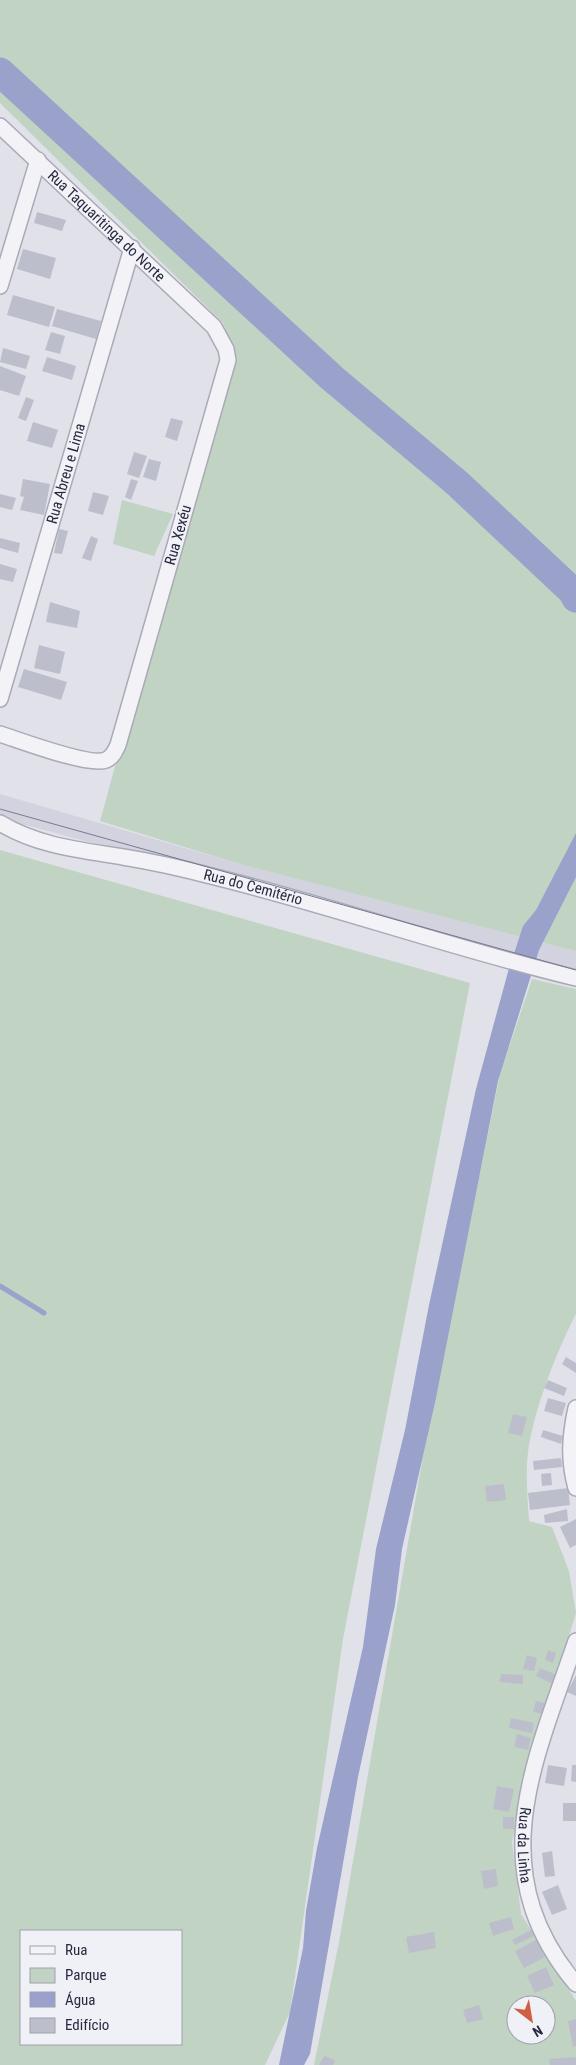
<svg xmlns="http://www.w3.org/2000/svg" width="576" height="2065" font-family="'Roboto Condensed',sans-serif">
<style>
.built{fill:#d2d3de}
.green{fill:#c1d3c3;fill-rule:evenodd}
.water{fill:#9aa1ca}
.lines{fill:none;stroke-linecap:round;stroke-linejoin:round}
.stream{stroke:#9aa1ca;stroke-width:5}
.river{stroke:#9aa1ca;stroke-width:29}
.building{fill:#bdbecc}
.minor-casing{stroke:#a9aab7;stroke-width:18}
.minor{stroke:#f3f3f7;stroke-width:15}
.tram{stroke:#797a93;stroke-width:1}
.labels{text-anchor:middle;stroke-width:4;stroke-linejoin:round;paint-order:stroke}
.street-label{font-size:15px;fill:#282941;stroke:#f0f0f7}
</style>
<rect width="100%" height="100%" fill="#e0e1e9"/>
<path class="built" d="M0,794L243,865L576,951V974L0,818Z"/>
<path class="green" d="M0,0H576V951L243,865L100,821L231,347L223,323L0,103V81L22,100L0,77Z
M122,500L173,514L154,556L113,544Z
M0,850L470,983L343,1639L290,2012L265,2065H0ZM21,1931H181V2044H21Z
M532,979L576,989V1314C556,1352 529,1421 527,1464C526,1483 528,1502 529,1521L552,1527L569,1571L576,1613L526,1776L512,1842L521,1914L576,2001V2065H314L339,1942L423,1456L500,1074ZM516,2005H546V2035H516Z"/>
<path class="water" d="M576,833V877L539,950L498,1081L436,1398L402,1549L395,1605L358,1777L310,2054L304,2065H279L303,1948L306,1911L317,1848L363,1647L376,1549L405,1430L429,1305L476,1089L508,972L523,926L536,910Z"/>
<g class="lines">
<path class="stream" d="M0,1286L44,1313"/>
<path class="river" d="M0,72L332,378L457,483L572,591L576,598"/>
</g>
<path class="building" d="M37,212L66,220L62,231L34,223Z
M23,249L56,258L50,279L17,269Z
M13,295L55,307L49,327L7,315Z
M57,309L101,321L96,339L52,326Z
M51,332L65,336L60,354L45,350Z
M3,348L30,356L26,369L0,362Z
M47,357L76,366L72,380L42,371Z
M0,366L26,376L19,396L0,390Z
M26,397L34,400L26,421L18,418Z
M171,418L183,421L177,441L165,437Z
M33,422L58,430L52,448L27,441Z
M134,452L147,456L139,478L127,474Z
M149,459L161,462L156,481L143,477Z
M23,479L50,484L44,515L20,510L24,497L20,496Z
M131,479L138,481L131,500L125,497Z
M93,492L109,496L103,515L88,511Z
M0,494L16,498L12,510L0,507Z
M59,529L68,531L62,554L54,553Z
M91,536L98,539L91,561L82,558Z
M0,538L20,543L18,553L0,548Z
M0,564L17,569L13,582L0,579Z
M50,602L80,611L77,628L46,622Z
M39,645L65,652L60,674L34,668Z
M24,669L67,682L61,700L18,687Z
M566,1357L576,1363V1373L562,1364Z
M548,1380L567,1388L564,1396L544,1388Z
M548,1398L566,1403L562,1416L544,1411Z
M513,1414L527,1417L522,1436L508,1433Z
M543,1430L563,1436L561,1444L541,1437Z
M561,1458L562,1467L534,1470L533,1461Z
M551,1473L552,1485L542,1486L541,1474Z
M504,1484L506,1500L487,1502L485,1486Z
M568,1488L570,1505L530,1510L528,1493Z
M567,1509L568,1521L545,1523L544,1515Z
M576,1519V1545L570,1548L560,1527Z
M548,1650L556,1653L553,1663L545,1660Z
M527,1655L537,1658L534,1671L523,1669Z
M540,1668L557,1675L553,1684L536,1676Z
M501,1674L523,1675V1684L500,1682Z
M576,1675V1696L567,1692Z
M536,1701L549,1704L546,1715L533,1712Z
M511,1718L534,1723L532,1733L509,1728Z
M517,1734L531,1738L528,1750L514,1747Z
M548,1765L567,1768L564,1786L545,1783Z
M572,1765H576V1782L571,1781Z
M497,1786L514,1789L509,1812L493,1809Z
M563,1803H576V1821H563Z
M503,1817H514V1829H503Z
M552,1851L555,1876L545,1877L542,1853Z
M496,1869L498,1886L484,1889L481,1871Z
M558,1885L567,1909L552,1915L542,1892Z
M511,1917L514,1929L493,1936L489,1923Z
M531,1930L534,1936L515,1945L512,1940Z
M434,1932L436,1948L409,1953L406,1937Z
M536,1940L545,1957L524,1968L515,1951Z
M546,1967L554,1985L535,1993L527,1976Z
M479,2005L483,2019L467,2023L463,2010Z
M576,2019V2046L573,2047L568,2021Z
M324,2056L335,2060L333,2065H319Z
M576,2057V2065H550L549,2059Z"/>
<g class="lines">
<defs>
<g id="minor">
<path id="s1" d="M0,126L214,327L226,349L228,360L118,745C115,751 113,757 106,760C90,767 19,740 0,734"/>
<path d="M0,286L38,160"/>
<path id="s2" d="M0,699L132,248"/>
<path id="s3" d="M0,823C38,846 80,850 123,857C154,862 185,869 215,877C337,907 454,949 576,978"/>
<path d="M576,1408C570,1436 568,1460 576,1488"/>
<path id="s4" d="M576,1641C534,1763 481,1871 576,1984"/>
</g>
</defs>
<use href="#minor" class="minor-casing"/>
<use href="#minor" class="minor"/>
<path class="tram" d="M0,809L576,970"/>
</g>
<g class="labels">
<g class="street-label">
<text dy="5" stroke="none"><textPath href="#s1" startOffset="146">Rua Taquaritinga do Norte</textPath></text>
<text dy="5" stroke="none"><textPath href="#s2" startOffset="235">Rua Abreu e Lima</textPath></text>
<text transform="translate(178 535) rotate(-74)" y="5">Rua Xexéu</text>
<text dy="5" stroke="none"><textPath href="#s3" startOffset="262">Rua do Cemitério</textPath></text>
<text dy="5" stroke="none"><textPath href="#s4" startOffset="212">Rua da Linha</textPath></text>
</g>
</g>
<rect x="20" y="1930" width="162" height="115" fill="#f0f0f7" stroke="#a0a0ae"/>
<rect x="30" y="1946" width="25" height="8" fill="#f3f3f7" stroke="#a0a0ae"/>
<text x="65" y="1955" font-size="15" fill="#282941">Rua</text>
<rect x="30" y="1968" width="25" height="15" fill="#c1d3c3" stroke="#a0a0ae"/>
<text x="65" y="1980" font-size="15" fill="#282941">Parque</text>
<rect x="30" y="1992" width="25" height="15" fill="#9aa1ca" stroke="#a0a0ae"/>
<text x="65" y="2005" font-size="15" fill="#282941">Água</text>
<rect x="30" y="2018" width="25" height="15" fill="#bdbecc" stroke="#a0a0ae"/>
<text x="65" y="2030" font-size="15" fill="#282941">Edifício</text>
<g transform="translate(531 2020) rotate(149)"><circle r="24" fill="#f0f0f7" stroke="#a0a0ae"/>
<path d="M0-4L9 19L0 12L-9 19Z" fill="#d05e43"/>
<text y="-8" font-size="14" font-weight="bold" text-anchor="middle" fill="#282941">N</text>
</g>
</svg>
